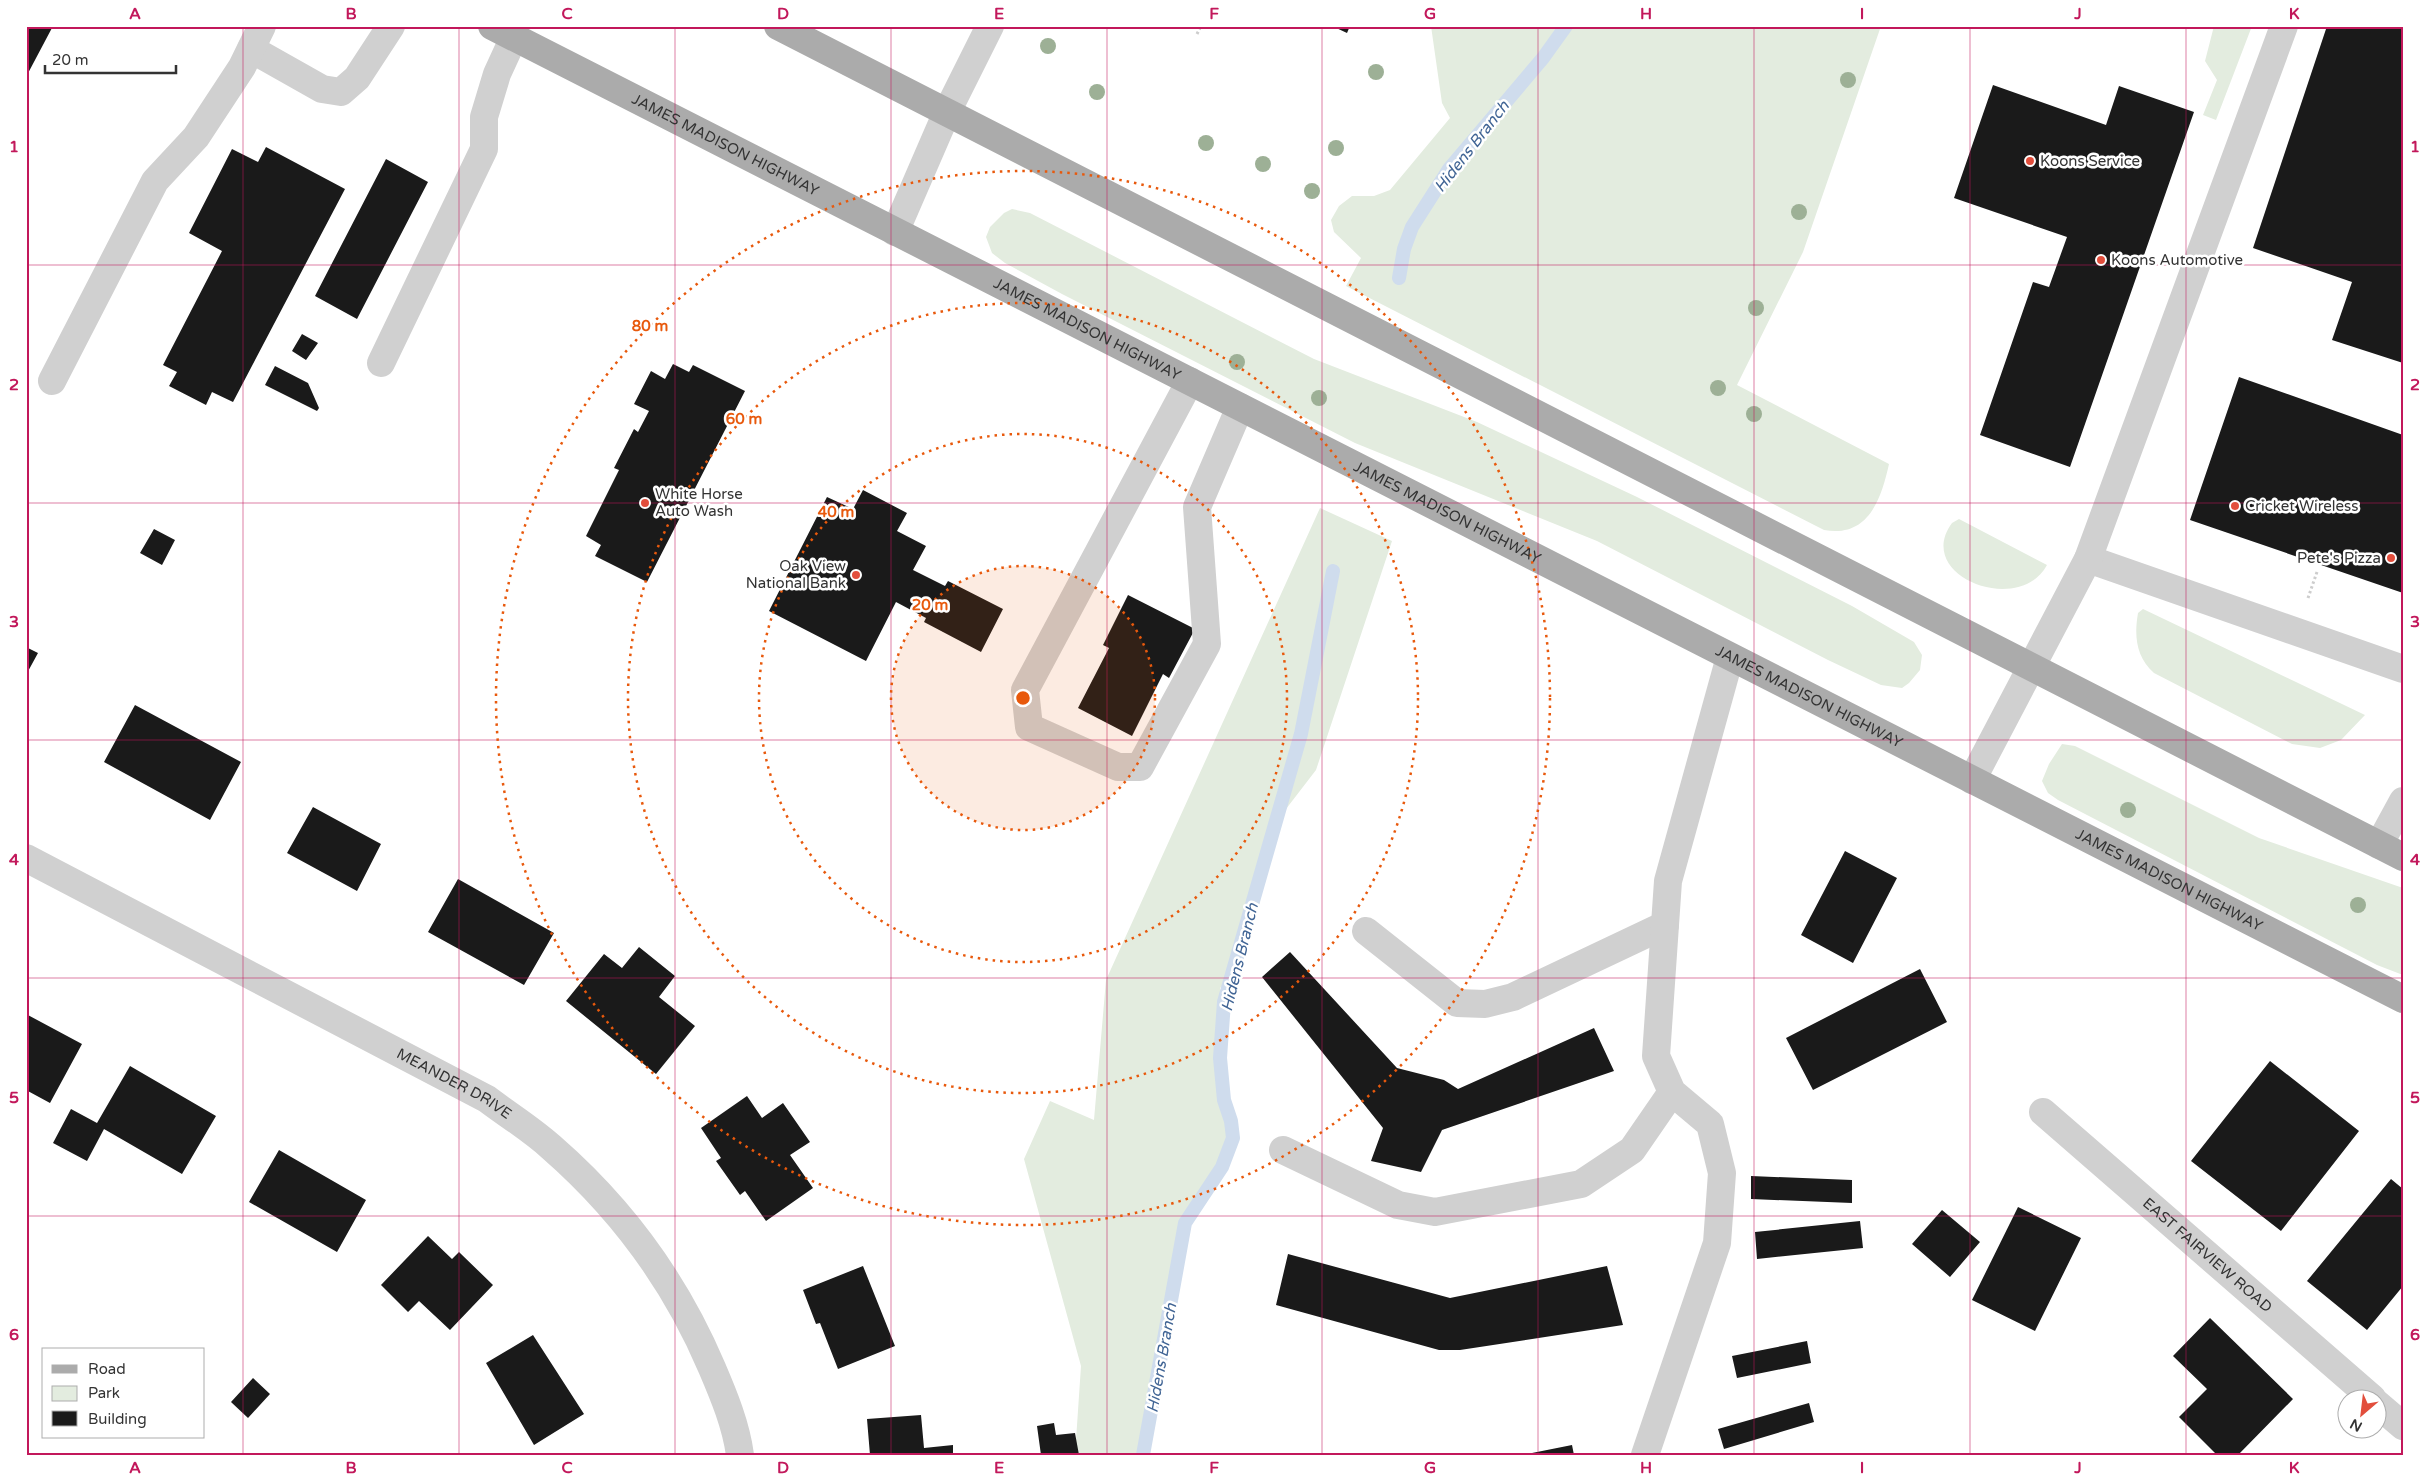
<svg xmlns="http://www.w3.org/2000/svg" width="2429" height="1481" font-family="'Varela Round',sans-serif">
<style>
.green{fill:#e3ecdf}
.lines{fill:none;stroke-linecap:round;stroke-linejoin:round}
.stream{stroke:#cfdced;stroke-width:14}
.building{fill:#1a1a1a}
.path{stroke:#cdcdcd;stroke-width:3;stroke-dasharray:2.5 2.5;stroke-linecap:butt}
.minor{stroke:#d0d0d0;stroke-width:28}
.major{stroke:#ababab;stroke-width:28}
.tree{fill:#9db096}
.grid{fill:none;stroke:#c2185b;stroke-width:1;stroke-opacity:0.55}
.ring{fill:none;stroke:#e8590c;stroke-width:2.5;stroke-dasharray:2.5 5}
.poi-dot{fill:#e24e3c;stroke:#fff;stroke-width:2}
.labels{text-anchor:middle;stroke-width:5;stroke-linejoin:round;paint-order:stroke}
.street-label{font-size:15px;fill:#333;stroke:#fff}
.poi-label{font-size:15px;fill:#333;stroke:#fff;text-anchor:start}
.water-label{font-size:16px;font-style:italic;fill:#416595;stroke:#fff}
.centre{fill:#e8590c;stroke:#fff;stroke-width:2.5}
.ring-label{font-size:15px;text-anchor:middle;font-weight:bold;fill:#e8590c;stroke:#fff;stroke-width:5;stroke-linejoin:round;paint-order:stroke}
.neatline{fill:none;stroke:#c2185b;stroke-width:2}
.grid-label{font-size:16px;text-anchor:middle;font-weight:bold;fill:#c2185b}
</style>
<rect width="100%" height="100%" fill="#fff"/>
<path class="green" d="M1431,26H1881L1803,252L1737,385L1889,464C1881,500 1868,538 1824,530L1346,286L1361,258L1334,232L1331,220L1339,206L1352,196H1374L1390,190L1450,118L1442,103Z
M2214,26H2252L2216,120L2203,115L2217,80L2205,61Z
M1012,209L1030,213L1314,359L1477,422L1637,497L1852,606L1914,642L1922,655L1920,670L1909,683L1902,688L1881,685L1828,660L1597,541L1355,443L1062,294L1005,263L992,253L986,237L990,227L1004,213Z
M1320,508L1392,541L1316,770L1276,822L1222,1031L1230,979L1220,988V1058L1233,1138L1222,1167L1185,1223L1143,1455H1075L1081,1366L1024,1159L1050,1101L1094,1120L1106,980Z
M1959,519L2047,565C2019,617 1913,576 1952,523Z
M2143,609L2365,715L2341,740L2320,748L2292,744L2154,673C2136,657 2134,636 2138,613Z
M2062,744L2075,746L2259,838L2403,888V975L2377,965L2058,800L2048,793L2042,781L2049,764Z"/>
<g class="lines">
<path class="stream" d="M1399,278L1404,249L1412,227L1449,169L1543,58L1566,26
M1143,1455L1185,1223L1222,1167L1233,1138L1231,1121L1224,1100L1220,1058L1224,1002L1301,734L1333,571"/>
</g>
<path class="building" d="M26,26H53L26,77Z
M1332,26H1350L1347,33Z
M2327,26H2403V363L2332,340L2352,282L2253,248Z
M1993,85L2106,125L2119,86L2194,112L2070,467L1980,435L2033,282L2049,287L2067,237L1954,198Z
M266,147L345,189L233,402L212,392L206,405L169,386L177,372L163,365L222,251L189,233L232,149L258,162Z
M386,159L428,182L357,319L315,296Z
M302,334L318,343L306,360L292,351Z
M673,364L689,372L693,365L745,391L647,582L595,556L601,545L586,536L619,470L614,468L634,429L638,432L649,411L634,404L651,371L665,379Z
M275,366L308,383L319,408L317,411L265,385Z
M2239,377L2403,435V593L2190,520Z
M863,490L907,513L897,531L926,546L913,570L945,586L948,581L1003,609L981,652L924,622L926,618L896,602L866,661L769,611L827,497L853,509Z
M154,529L175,540L162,565L140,553Z
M1128,595L1195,629L1169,678L1163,674L1132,736L1078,708L1109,648L1103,645Z
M26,647L38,653L26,675Z
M135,705L241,762L210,820L104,762Z
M313,807L381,844L357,891L287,853Z
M1845,851L1897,878L1853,963L1801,935Z
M458,879L554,933L524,985L428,932Z
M639,947L675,976L659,997L695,1026L656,1074L566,1001L604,954L622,968Z
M1290,952L1397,1068L1444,1080L1458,1089L1594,1028L1614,1071L1442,1130L1421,1172L1371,1161L1383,1128L1262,977Z
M1920,969L1947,1022L1813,1090L1786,1038Z
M26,1014L82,1044L50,1103L26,1090Z
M2270,1061L2359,1131L2281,1231L2191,1161Z
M130,1066L216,1116L182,1174L104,1129L87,1161L53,1143L71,1109L97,1123Z
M747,1096L762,1118L783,1103L810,1142L790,1155L813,1188L766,1221L745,1191L740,1195L716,1161L721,1158L701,1128Z
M279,1150L366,1200L337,1252L249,1202Z
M1751,1176L1852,1180V1203L1751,1199Z
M2391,1179L2403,1189V1286L2367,1330L2307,1281Z
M2018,1207L2081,1238L2035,1331L1972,1300Z
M1942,1210L1980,1242L1950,1277L1912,1244Z
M1860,1221L1863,1248L1757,1259L1755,1232Z
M428,1236L452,1259L459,1252L493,1285L450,1330L419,1301L408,1312L381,1285Z
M1288,1254L1450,1298L1607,1266L1623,1325L1460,1350H1439L1276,1305Z
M863,1266L895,1346L838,1369L820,1323L816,1324L803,1290Z
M2210,1318L2293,1399L2238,1455H2217L2179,1417L2207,1389L2173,1356Z
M533,1335L584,1414L534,1445L486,1363Z
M1807,1341L1811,1363L1737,1378L1732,1356Z
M253,1378L270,1394L248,1418L231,1402Z
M1809,1403L1814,1422L1724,1449L1718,1429Z
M921,1415L924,1448L953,1445V1455H870L867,1419Z
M1054,1423L1056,1435L1075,1433L1079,1455H1041L1037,1426Z
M1572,1445L1574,1455H1527V1454Z"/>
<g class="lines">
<path class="path" d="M1197,34L1201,26
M2308,598L2317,572"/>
<g class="minor">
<path d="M251,49L322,89L341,92L357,78L391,26"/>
<path d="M895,232L947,112L990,26"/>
<path d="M381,363L484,149V117L497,74L514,37"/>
<path d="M52,381L155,181L196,137L242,67L262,26"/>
<path d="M1190,381L1025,690L1029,727L1118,767H1140L1207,644L1197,507L1240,407"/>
<path d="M2088,559L2403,669"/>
<path d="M1972,780L2088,559L2284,26"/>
<path d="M2379,845L2403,801"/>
<path id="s1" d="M26,858L487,1099C508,1115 531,1129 551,1147C621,1208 676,1283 712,1368C724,1396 736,1425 740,1455"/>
<path d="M1366,931L1457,1003L1485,1004L1513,997L1665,925"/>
<path id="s2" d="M2043,1112L2372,1398"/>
<path d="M1283,1150L1398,1205L1435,1212L1581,1184L1632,1150L1672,1092"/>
<path d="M2376,1403L2403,1426"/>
<path d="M1645,1455L1717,1243L1722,1173L1710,1124L1672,1092L1656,1056L1668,881L1730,657"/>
</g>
<g class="major">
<path id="s3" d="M492,26L2403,999"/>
<path d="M778,26L2403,857"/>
</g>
</g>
<g class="tree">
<circle cx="1048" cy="46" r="8"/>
<circle cx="1376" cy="72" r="8"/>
<circle cx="1848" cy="80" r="8"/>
<circle cx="1097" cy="92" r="8"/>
<circle cx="1206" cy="143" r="8"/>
<circle cx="1336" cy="148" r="8"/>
<circle cx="1263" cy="164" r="8"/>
<circle cx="1312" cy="191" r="8"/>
<circle cx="1799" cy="212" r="8"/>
<circle cx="1756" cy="308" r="8"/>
<circle cx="1237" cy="362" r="8"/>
<circle cx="1718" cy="388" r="8"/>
<circle cx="1319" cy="398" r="8"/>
<circle cx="1754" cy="414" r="8"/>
<circle cx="2128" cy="810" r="8"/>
<circle cx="2358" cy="905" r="8"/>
</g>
<path class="grid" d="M243,26V1455M459,26V1455M675,26V1455M891,26V1455M1107,26V1455M1322,26V1455M1538,26V1455M1754,26V1455M1970,26V1455M2186,26V1455M26,265H2403M26,503H2403M26,740H2403M26,978H2403M26,1216H2403"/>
<circle cx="1023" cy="698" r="132" fill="#e8590c" fill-opacity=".12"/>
<g class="ring">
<circle cx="1023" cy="698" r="132"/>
<circle cx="1023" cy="698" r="264"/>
<circle cx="1023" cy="698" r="395"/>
<circle cx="1023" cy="698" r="527"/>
</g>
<g class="poi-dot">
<circle cx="2030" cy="161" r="5"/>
<circle cx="2101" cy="260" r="5"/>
<circle cx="645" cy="503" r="5"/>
<circle cx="2235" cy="506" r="5"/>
<circle cx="2391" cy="558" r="5"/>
<circle cx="856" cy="575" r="5"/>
</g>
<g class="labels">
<g class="street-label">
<text dy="5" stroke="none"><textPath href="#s3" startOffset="262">JAMES MADISON HIGHWAY</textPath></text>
<text dy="5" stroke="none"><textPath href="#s3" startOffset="668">JAMES MADISON HIGHWAY</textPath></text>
<text dy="5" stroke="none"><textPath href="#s3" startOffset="1072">JAMES MADISON HIGHWAY</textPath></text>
<text dy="5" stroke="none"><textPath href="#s3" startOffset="1478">JAMES MADISON HIGHWAY</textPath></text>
<text dy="5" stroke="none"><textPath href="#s3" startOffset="1882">JAMES MADISON HIGHWAY</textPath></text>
<text dy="5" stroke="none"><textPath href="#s1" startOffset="484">MEANDER DRIVE</textPath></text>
<text dy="5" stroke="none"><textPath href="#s2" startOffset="218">EAST FAIRVIEW ROAD</textPath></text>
</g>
<g class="poi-label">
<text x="2040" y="166">Koons Service</text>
<text x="2111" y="265">Koons Automotive</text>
<text x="655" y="499">White Horse<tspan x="655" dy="17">Auto Wash</tspan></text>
<text x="2245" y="511">Cricket Wireless</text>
<text x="2381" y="563" text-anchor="end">Pete's Pizza</text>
<text x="846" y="571" text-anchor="end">Oak View<tspan x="846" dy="17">National Bank</tspan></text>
</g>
<g class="water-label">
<text transform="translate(1471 146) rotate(-52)" y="6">Hidens Branch</text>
<text transform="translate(1239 957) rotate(-76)" y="6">Hidens Branch</text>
<text transform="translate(1161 1358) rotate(-80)" y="6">Hidens Branch</text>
</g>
</g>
<circle cx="1023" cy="698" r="8" class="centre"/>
<g class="ring-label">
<text x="650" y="331">80 m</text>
<text x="744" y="424">60 m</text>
<text x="836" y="517">40 m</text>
<text x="930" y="610">20 m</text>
</g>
<rect width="2429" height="1481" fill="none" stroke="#ffffff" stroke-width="55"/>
<rect x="42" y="1348" width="162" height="90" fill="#ffffff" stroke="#adadad"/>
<rect x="52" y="1365" width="25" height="8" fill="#ababab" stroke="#adadad"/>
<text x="88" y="1374" font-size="15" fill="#333333">Road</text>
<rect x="52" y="1386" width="25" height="15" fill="#e3ecdf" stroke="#adadad"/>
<text x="88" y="1398" font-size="15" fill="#333333">Park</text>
<rect x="52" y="1411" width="25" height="15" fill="#1a1a1a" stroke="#adadad"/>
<text x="88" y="1424" font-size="15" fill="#333333">Building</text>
<g transform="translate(2362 1414) rotate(208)"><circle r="24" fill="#ffffff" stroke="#adadad"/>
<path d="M0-4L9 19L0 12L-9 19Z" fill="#e24e3c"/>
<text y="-8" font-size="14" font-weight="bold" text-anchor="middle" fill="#333333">N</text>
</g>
<path d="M45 65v8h131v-8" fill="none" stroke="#333333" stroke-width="2.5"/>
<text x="52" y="65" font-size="15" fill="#333333" stroke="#ffffff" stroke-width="4" paint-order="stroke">20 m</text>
<rect x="28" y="28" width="2374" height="1426" class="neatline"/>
<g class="grid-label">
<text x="135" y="19">A</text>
<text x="351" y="19">B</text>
<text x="567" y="19">C</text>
<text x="783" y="19">D</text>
<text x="999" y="19">E</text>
<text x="1214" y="19">F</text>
<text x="1430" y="19">G</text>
<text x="1646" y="19">H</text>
<text x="1862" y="19">I</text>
<text x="2078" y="19">J</text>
<text x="2294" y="19">K</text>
<text x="14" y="152">1</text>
<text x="2415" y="152">1</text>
<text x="14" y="390">2</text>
<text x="2415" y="390">2</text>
<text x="14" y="627">3</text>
<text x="2415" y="627">3</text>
<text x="14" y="865">4</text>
<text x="2415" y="865">4</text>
<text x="14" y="1103">5</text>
<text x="2415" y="1103">5</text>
<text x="14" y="1340">6</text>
<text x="2415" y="1340">6</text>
<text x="135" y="1473">A</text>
<text x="351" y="1473">B</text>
<text x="567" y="1473">C</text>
<text x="783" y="1473">D</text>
<text x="999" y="1473">E</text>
<text x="1214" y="1473">F</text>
<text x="1430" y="1473">G</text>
<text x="1646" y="1473">H</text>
<text x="1862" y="1473">I</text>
<text x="2078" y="1473">J</text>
<text x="2294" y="1473">K</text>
</g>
</svg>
